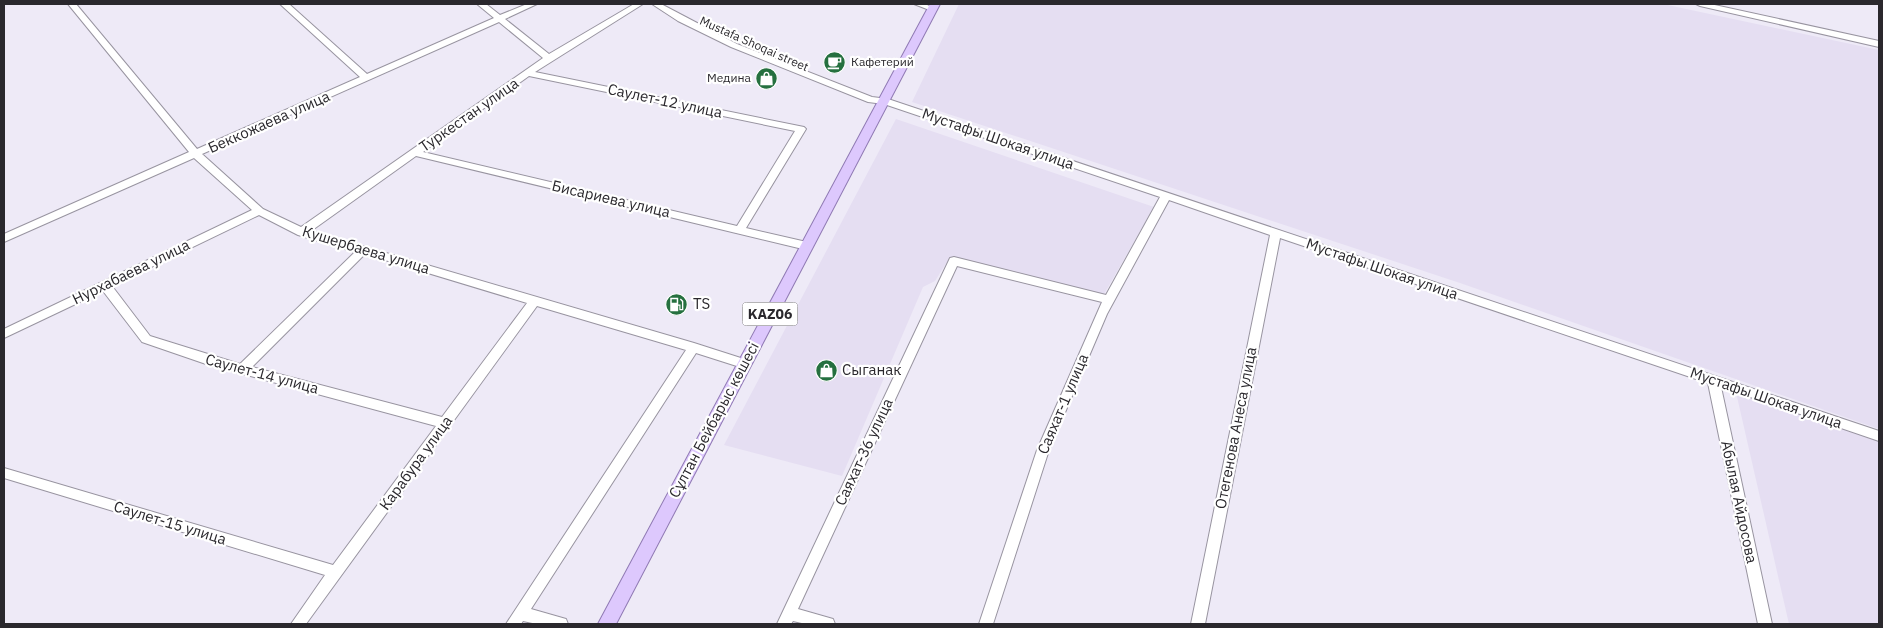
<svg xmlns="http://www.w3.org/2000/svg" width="1883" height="628" font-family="'IBM Plex Sans',sans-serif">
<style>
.built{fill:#e5def2}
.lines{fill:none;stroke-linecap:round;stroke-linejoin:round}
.minor-casing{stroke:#9894a0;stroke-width:2}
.major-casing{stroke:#8f79b3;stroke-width:2}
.minor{fill:#fff;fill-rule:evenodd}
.major{fill:#ddc8fd;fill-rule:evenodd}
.labels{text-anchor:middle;stroke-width:4.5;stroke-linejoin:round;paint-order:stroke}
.far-street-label{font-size:12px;fill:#2a282d;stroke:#fff}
.far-poi-label{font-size:12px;fill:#2a282d;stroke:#fff;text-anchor:start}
.shield{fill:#fff;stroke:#6a686c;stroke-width:1}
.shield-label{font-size:14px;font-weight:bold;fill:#2a282d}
.street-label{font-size:15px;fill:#2a282d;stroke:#fff}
.poi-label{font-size:15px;fill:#2a282d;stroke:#fff;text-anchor:start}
</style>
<rect width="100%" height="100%" fill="#eeeaf7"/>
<path class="built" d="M959,4H1663L1879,50V429L1460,283L912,102Z
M896,119L1154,207L1103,296L950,257L935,281L923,287L842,476L724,445Z
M1735,388L1879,439V624H1789Z"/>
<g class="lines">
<defs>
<path id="minor" d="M68,4H76L197,149L360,77L280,4H289L367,74L494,18L477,4H486L500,15L527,4H537L505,19L549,54L634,4H643L535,72L804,127L806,129L746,228L811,243L812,246L811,249L807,250L416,156L311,231L694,343L747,360L749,363L747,366L743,368L696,353L531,609L566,619L568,624H537L523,621L521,624H506L686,350L537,306L306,624H291L325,575L4,478V468L333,565L436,426L206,364L142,342L103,291L4,338V329L252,210L194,158L4,242V234L189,152ZM499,22L543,58L301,227L263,209L202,154ZM529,76L795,131L737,226L423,152ZM259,215L298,235L355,252L240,364L150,336L112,286ZM365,254L527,303L442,417L252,367Z
M652,4H661L737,44L872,97L888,99L1879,431V441L1721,387L1772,624H1758L1708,383L1280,238L1205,624H1191L1270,235L1169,200L1107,314L1049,450L993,624H979L1037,450L1102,302L957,266L798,609L833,619L835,624H806L793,621L791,624H777L950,258L954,257L1106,295L1160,197L884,104L868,102L731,47L678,21Z
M914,4H925L936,9L932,11Z
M1696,4H1710L1879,41V47L1700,6Z"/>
<path id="major" d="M930,4H940L616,624H598Z"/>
</defs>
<use href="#minor" class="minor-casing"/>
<use href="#major" class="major-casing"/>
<use href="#minor" class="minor"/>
<use href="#major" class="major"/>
</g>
<defs>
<symbol id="cafe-disc" viewBox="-11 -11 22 22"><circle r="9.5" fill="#25703f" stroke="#fff"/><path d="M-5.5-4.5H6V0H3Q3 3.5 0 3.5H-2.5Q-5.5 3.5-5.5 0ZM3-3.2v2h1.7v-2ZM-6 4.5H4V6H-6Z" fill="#fff"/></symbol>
<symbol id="shop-disc" viewBox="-11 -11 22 22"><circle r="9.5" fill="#25703f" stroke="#fff"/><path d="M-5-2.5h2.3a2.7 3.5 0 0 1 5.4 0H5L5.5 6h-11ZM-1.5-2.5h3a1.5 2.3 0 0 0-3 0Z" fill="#fff"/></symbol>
<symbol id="fuel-disc" viewBox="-11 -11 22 22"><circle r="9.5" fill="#25703f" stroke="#fff"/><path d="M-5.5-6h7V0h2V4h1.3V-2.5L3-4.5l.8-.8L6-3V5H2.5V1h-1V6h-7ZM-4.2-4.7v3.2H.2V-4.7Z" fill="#fff"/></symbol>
</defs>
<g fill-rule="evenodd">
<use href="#cafe-disc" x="822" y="50" width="25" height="25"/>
<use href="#shop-disc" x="754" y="66" width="25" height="25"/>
<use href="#fuel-disc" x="664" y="292" width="25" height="25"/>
<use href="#shop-disc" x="814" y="358" width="25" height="25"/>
</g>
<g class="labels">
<g class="far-street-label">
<text transform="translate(754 44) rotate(24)" y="4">Mustafa Shoqai street</text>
</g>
<g class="far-poi-label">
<text x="851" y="66">Кафетерий</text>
<text x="751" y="82" text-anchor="end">Медина</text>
</g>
<rect class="shield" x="742.5" y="302.5" width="55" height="23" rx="4"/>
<g class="shield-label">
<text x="770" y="319">KAZ06</text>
</g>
<g class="street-label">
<text transform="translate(665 101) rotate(12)" y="5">Саулет-12 улица</text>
<text transform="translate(469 115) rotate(-35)" y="5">Туркестан улица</text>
<text transform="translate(269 122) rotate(-24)" y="5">Беккожаева улица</text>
<text transform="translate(998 139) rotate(19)" y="5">Мустафы Шокая улица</text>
<text transform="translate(611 199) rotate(13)" y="5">Бисариева улица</text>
<text transform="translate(366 250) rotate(17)" y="5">Кушербаева улица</text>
<text transform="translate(1382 269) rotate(19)" y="5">Мустафы Шокая улица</text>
<text transform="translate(131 272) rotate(-26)" y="5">Нурхабаева улица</text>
<text transform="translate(262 374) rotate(15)" y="5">Саулет-14 улица</text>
<text transform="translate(1766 398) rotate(19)" y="5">Мустафы Шокая улица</text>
<text transform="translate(1063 404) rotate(-67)" y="5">Саяхат-1 улица</text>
<text transform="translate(714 420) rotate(-62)" y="5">Сұлтан Бейбарыс көшесі</text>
<text transform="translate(1236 428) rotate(-79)" y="5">Отегенова Анеса улица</text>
<text transform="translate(864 452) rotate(-65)" y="5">Саяхат-36 улица</text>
<text transform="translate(416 463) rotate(-54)" y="5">Карабура улица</text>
<text transform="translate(1739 502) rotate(78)" y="5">Абылая Айдосова</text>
<text transform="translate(170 523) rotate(17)" y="5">Саулет-15 улица</text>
</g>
<g class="poi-label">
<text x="693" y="309">TS</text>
<text x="842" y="375">Сыганак</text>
</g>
</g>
<rect width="1883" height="628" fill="none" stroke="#2a282d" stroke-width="10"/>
</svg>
